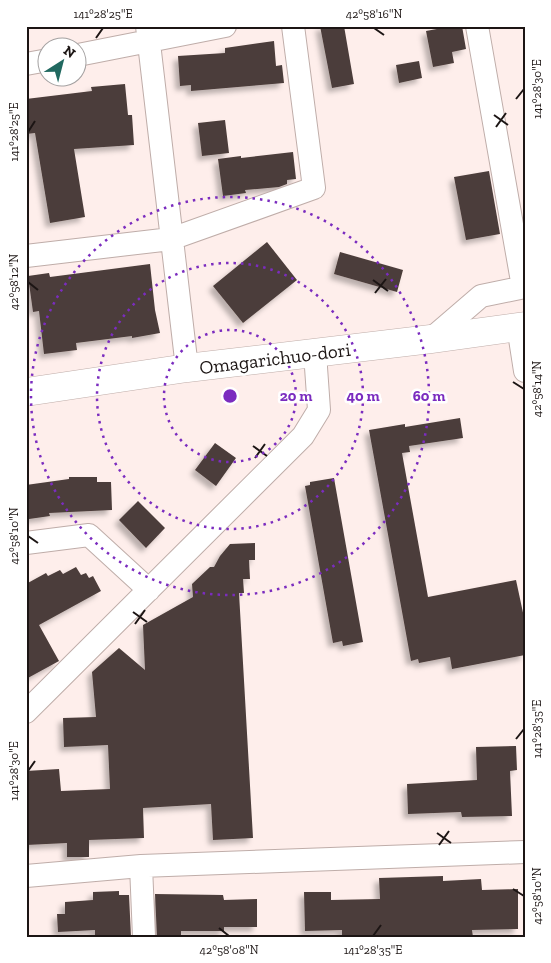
<svg xmlns="http://www.w3.org/2000/svg" width="551" height="963" font-family="'Zilla Slab',serif">
<style>
.building{fill:#4c3d3a;filter:url(#shadow)}
.lines{fill:none;stroke-linecap:round;stroke-linejoin:round}
.minor-casing{stroke:#bfada9;stroke-width:24}
.major-casing{stroke:#bfada9;stroke-width:29}
.minor{stroke:#fff;stroke-width:22}
.major{stroke:#fff;stroke-width:28}
.ticks{fill:none;stroke:#1c1514;stroke-width:2}
.ring{fill:none;stroke:#7b2cbf;stroke-width:2.5;stroke-dasharray:2.5 5}
.labels{text-anchor:middle;stroke-width:5;stroke-linejoin:round;paint-order:stroke}
.street-label{font-size:19px;fill:#1c1514;stroke:#fff}
.centre{fill:#7b2cbf;stroke:#fff;stroke-width:2.5}
.ring-label{font-size:15px;text-anchor:middle;font-weight:bold;fill:#7b2cbf;stroke:#fff;stroke-width:5;stroke-linejoin:round;paint-order:stroke}
.neatline{fill:none;stroke:#1c1514;stroke-width:2}
.ticks-label{font-size:12px;text-anchor:middle;fill:#1c1514}
</style>
<defs>
<filter id="shadow"><feDropShadow dx="-4.5" dy="4.5" stdDeviation="2.5" flood-color="#0004"/></filter>
</defs>
<rect width="100%" height="100%" fill="#feeeeb"/>
<path class="building" d="M320,26H344L354,84L332,88Z
M453,26H462L466,49L452,52L454,63L433,67L426,31Z
M274,41L276,66L282,65L284,83L191,91V85L180,86L178,56L225,53V48Z
M419,61L422,78L399,83L396,65Z
M125,84L128,115H132L134,145L74,149L85,217L50,223L35,133L26,134V99L92,91L91,87Z
M225,120L229,153L202,156L198,123Z
M293,152L296,179L287,180V184L279,187L245,190L246,193L223,196L218,159L241,156V158Z
M489,171L500,234L466,240L454,177Z
M267,242L297,280L243,323L213,286Z
M340,252L403,270L397,292L334,274Z
M150,264L155,310L160,333L132,338V336L76,343L77,350L44,354L39,311L33,312L28,276L49,273L50,277Z
M460,418L463,438L409,446L410,452L402,453L428,597L516,580L525,622V655L452,669L450,657L419,663L418,659L411,661L369,430L405,424V427Z
M215,443L236,458L216,486L195,470Z
M69,477H97V482H111L112,510L49,513L50,516L29,519L26,485L69,479Z
M334,478L363,642L343,646L342,641L333,643L305,486L310,485V482Z
M138,501L165,528L146,548L119,520Z
M255,543V560H249L250,579H243L244,593H239L253,838L213,840L211,804L143,808L144,838L89,840V857H67V843L26,845V771L59,769L61,791L110,789L108,745L64,747L63,718L96,717L92,672L119,648L145,670L143,625L193,597L192,584L210,567H214L220,556L230,544Z
M76,567L81,575L86,573L89,578L93,576L101,591L39,625L59,661L26,679V584L46,573L48,576L60,570L63,574Z
M516,746L517,770L510,771L512,816L462,817L461,812L408,814L407,784L477,780L476,747Z
M443,876V881L481,879L482,890L518,889V929L472,930L473,937L342,936V930L305,931L304,892H331V900L380,899L379,878Z
M119,891V895H129L131,937H95V930L58,932L57,914H65V902L93,900V892Z
M155,894L223,895L224,900L257,899V927H224V931H181V937H157Z"/>
<g class="lines">
<defs>
<path id="minor" d="M147,26L187,368
M477,26L523,287
M78,55L225,26
M26,64L48,60
M26,256L171,239L314,188L293,26
M518,326L525,371
M431,339L481,296L525,287
M26,543L89,535L149,590
M26,712L303,436L319,410L315,353
M141,866L144,937
M26,876L141,866L525,852"/>
<path id="major" d="M26,392L187,368L431,339L525,326"/>
</defs>
<use href="#minor" class="minor-casing"/>
<use href="#major" class="major-casing"/>
<use href="#minor" class="minor"/>
<use href="#major" class="major"/>
</g>
<path class="ticks" d="M374,28L384,35M96,38L103,28M516,99L524,89M494,115L508,125M496,127L506,113M28,132L35,121M373,280L388,291M28,282L38,290M375,293L386,279M513,382L524,389M253,446L267,456M255,458L265,444M28,536L38,543M133,612L147,622M135,624L145,610M516,739L524,729M28,771L35,761M437,833L451,843M439,845L449,831M513,889L524,896M219,928L229,936M373,936L381,925"/>
<g class="ring">
<circle cx="230" cy="396" r="66"/>
<circle cx="230" cy="396" r="133"/>
<circle cx="230" cy="396" r="199"/>
</g>
<g class="labels">
<g class="street-label">
<text transform="translate(275 358) rotate(-7)" y="7">Omagarichuo-dori</text>
</g>
</g>
<circle cx="230" cy="396" r="8" class="centre"/>
<g class="ring-label">
<text x="296" y="401">20 m</text>
<text x="363" y="401">40 m</text>
<text x="429" y="401">60 m</text>
</g>
<rect width="551" height="963" fill="none" stroke="#ffffff" stroke-width="55"/>
<g transform="translate(62 62) rotate(36)"><circle r="24" fill="#ffffff" stroke="#a4a1a1"/>
<path d="M0-4L9 19L0 12L-9 19Z" fill="#216960"/>
<text y="-8" font-size="14" font-weight="bold" text-anchor="middle" fill="#1c1514">N</text>
</g>
<rect x="28" y="28" width="496" height="908" class="neatline"/>
<g class="ticks-label">
<text x="103" y="18">141°28'25"E</text>
<text x="374" y="18">42°58'16"N</text>
<text transform="translate(537 89) rotate(-90)" y="4">141°28'30"E</text>
<text transform="translate(14 132) rotate(-90)" y="4">141°28'25"E</text>
<text transform="translate(14 282) rotate(-90)" y="4">42°58'12"N</text>
<text transform="translate(537 389) rotate(-90)" y="4">42°58'14"N</text>
<text transform="translate(14 536) rotate(-90)" y="4">42°58'10"N</text>
<text transform="translate(537 729) rotate(-90)" y="4">141°28'35"E</text>
<text transform="translate(14 771) rotate(-90)" y="4">141°28'30"E</text>
<text transform="translate(537 896) rotate(-90)" y="4">42°58'10"N</text>
<text x="229" y="954">42°58'08"N</text>
<text x="373" y="954">141°28'35"E</text>
</g>
</svg>
